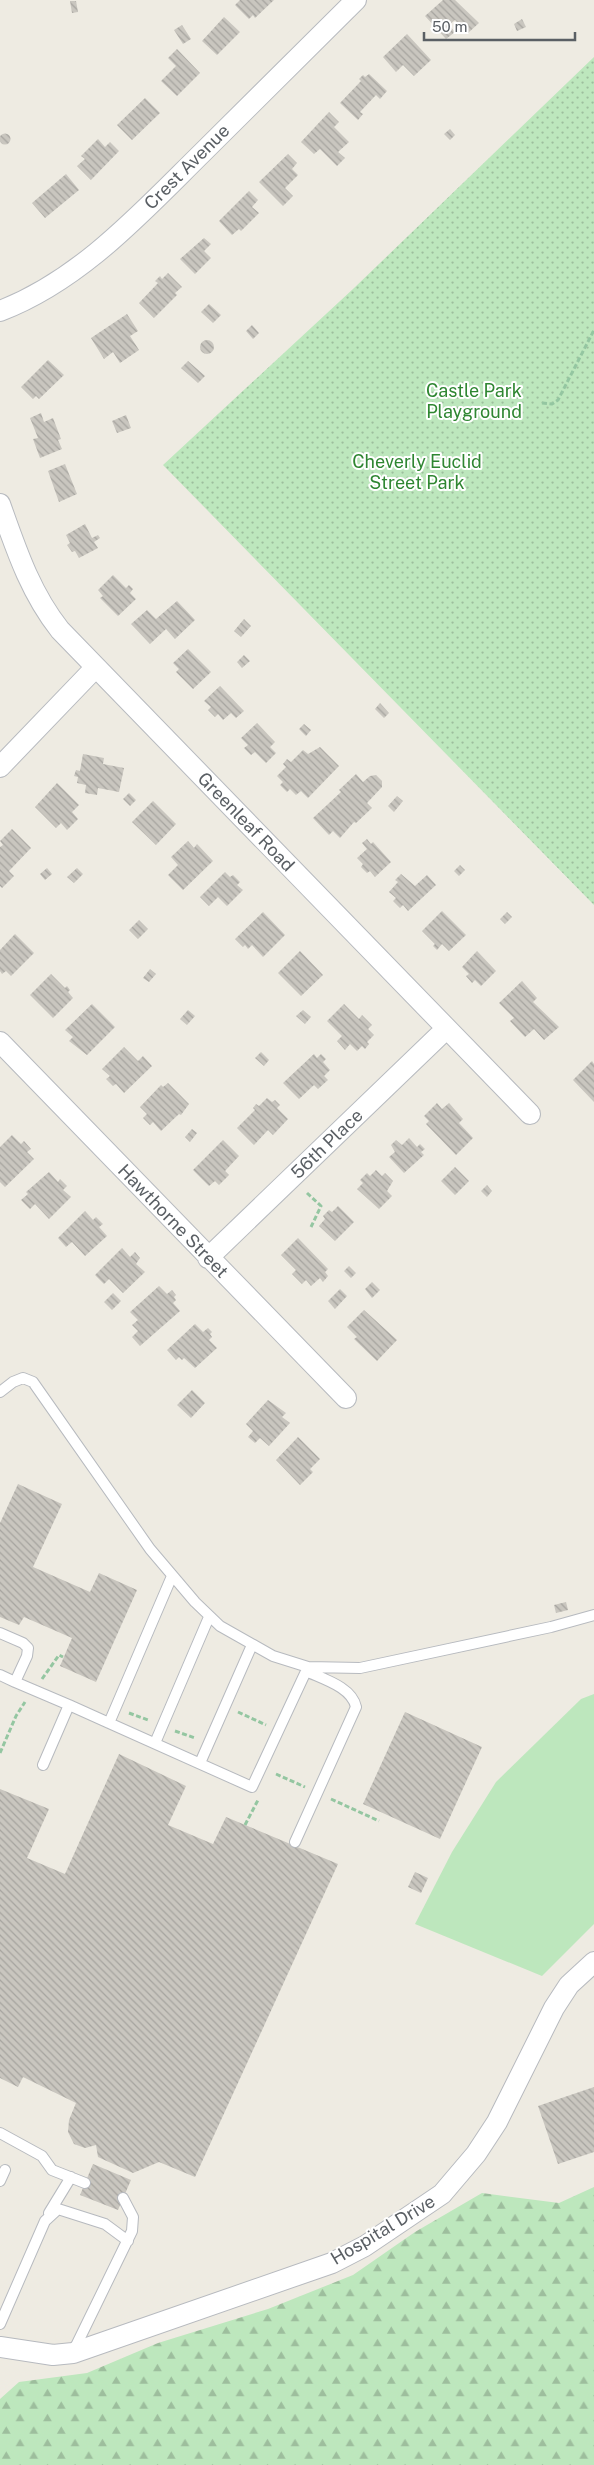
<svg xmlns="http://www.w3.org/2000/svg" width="594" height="2465" font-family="'Public Sans',sans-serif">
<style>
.grass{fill:#bde7bd}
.forest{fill:url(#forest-firs)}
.park{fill:url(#park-dots)}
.building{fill:url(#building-back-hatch)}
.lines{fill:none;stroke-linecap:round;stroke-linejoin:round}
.lane-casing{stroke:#b7babf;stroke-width:12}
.street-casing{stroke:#b7babf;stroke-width:22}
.path{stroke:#94c6a1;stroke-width:3;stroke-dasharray:5 2.5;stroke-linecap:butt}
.lane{stroke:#fff;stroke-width:10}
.street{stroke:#fff;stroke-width:20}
.labels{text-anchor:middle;stroke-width:4;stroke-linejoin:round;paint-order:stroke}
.street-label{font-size:18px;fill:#5a5f64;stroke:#fff}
.park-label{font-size:18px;fill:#2f8632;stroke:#fff}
</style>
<defs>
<pattern id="forest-firs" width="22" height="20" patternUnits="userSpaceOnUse" patternTransform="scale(1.25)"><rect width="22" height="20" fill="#bde7bd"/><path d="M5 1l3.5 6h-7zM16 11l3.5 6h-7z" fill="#9dbe9d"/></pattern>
<pattern id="park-dots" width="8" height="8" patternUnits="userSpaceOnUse" patternTransform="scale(1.25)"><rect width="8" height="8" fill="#bde7bd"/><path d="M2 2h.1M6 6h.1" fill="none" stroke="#9dbe9d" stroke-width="1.8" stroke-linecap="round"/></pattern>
<pattern id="building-back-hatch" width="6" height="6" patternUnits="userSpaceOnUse" patternTransform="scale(1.25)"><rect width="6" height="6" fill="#c9c6bf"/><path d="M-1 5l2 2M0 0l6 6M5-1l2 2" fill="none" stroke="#a6a49f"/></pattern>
</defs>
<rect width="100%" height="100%" fill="#eeebe2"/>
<path class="grass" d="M594,1694V1924L542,1976L415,1924L452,1852L496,1782L581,1699Z"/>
<path class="forest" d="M594,2187V2465H0V2399L19,2382L87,2373L158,2343L268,2309L353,2275L415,2232L482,2193L559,2203Z"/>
<path class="park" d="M594,57V905L163,465L353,289Z"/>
<path class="building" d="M240,0H274L255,18L253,15L249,19L235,5Z
M443,0H455L479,23L468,33L455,20L449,25L455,32L446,39L425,16Z
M70,1H76L78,12L72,13Z
M224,17L240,32L217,55L202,41Z
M522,19L526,27L517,31L514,24Z
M182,25L191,39L183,44L174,30Z
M407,34L431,60L414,76L403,65L396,72L383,57Z
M177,49L200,73L177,96L161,81L176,66L168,58Z
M369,74L387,91L380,99L376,95L360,112L363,114L358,120L340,103L361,81L359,79L363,75L365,77Z
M145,98L160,113L132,140L117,125Z
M329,112L339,122L334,127L349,142L338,152L345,158L337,166L320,149L314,154L301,142Z
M450,129L455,135L450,140L444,134Z
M-0.5 139a5.5 5.5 0 1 1 11 0a5.5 5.5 0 1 1-11 0Z
M98,139L105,147L110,142L119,151L91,180L77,166L85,159L81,156Z
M288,154L297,163L292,169L298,175L285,188L293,196L283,206L259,182Z
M66,174L79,190L45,218L32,203Z
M249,191L258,200L252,207L259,213L241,231L239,229L232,235L219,221Z
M204,238L211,244L204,251L211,258L195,274L180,259Z
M168,273L182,287L175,293L177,295L154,318L139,303L158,283L155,281L160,276L162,279Z
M209,304L221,315L213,323L201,312Z
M127,314L138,331L130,336L139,350L120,363L113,352L104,359L91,338Z
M252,325L259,333L253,339L246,331Z
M200 347a7 7 0 1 1 14 0a7 7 0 1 1-14 0Z
M48,360L64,375L39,399L36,396L33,399L21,387Z
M188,361L205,376L198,383L181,368Z
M41,413L44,422L53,418L61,439L58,440L62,449L40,458L33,439L38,438L30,418Z
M126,415L131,428L117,433L112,421Z
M65,464L77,494L59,502L48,471Z
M85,524L92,538L98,535L100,538L94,542L98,548L79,558L75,551L72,552L67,545L70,543L66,535Z
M113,575L126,588L129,585L133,589L130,593L136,599L118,616L100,598L103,596L98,590Z
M177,601L195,620L175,639L166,629L150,644L131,624L147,610L156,619Z
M244,619L251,626L241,637L234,631Z
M188,649L211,672L193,689L176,672L179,669L173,663Z
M244,655L250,661L242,668L237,662Z
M220,686L244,711L236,718L231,713L223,720L218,714L215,717L208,710L211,707L204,701Z
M380,703L389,713L384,718L375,709Z
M257,723L275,742L270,747L276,753L266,763L255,752L251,755L244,748L248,745L241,738Z
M304,724L311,730L306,736L299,729Z
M320,747L339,766L308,798L301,791L296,795L290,789L287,792L280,785L283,782L277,776L286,767L283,764L287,759L291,762L303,750L308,754Z
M83,754L104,758L103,764L124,768L119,792L98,788L97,795L85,793L86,785L77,783L78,777L74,776L76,770L80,771Z
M356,774L363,782L370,776L376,775L382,781V787L367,803L372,808L356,823L354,822L340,838L333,831L329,835L313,818L341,792L339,790Z
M57,783L79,805L72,812L78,819L67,830L61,823L56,828L35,807Z
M129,793L136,800L130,806L123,799Z
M397,796L403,801L394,812L388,806Z
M153,801L176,824L156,845L132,822Z
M12,829L31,848L9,871L14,876L2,888L0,886V847L3,845L0,841Z
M367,839L371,844L373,842L391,862L375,877L370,871L367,873L361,867L363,864L357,858L367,849L362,843Z
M188,841L194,848L197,844L213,861L183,890L168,875L178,865L171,857Z
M460,865L465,870L459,876L454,871Z
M47,868L52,874L45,880L40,874Z
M77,868L83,874L74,883L67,877Z
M225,872L230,877L233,875L240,882L237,885L243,890L227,906L218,897L209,906L200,897Z
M401,874L415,886L427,875L436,885L408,911L403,905L400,908L393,901L396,898L389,892L398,882L395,880Z
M442,911L466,935L449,951L442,944L437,950L433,946L435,944L422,931Z
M263,912L285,935L263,957L252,945L248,949L245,945L243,947L235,939Z
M507,912L512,917L505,924L500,919Z
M139,920L148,929L138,939L129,930Z
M15,934L34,953L11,976L6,971L2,974L0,971V950Z
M300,951L323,975L301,996L278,973Z
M477,951L496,971L481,986L475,980L472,983L466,976L469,974L462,967Z
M150,969L156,974L149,982L143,978Z
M51,974L65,988L67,986L70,990L68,992L73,998L53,1018L30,995Z
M522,981L537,998L533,1002L559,1027L544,1040L534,1029L525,1037L510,1021L514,1018L499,1003Z
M92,1004L115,1027L87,1055L69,1041L73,1037L65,1030Z
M344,1004L359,1019L362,1015L372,1025L368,1029L374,1035L367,1042L369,1044L365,1049L362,1046L357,1051L350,1044L345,1050L337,1041L342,1036L327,1021Z
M188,1010L195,1016L187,1025L180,1019Z
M303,1010L311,1017L305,1024L296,1016Z
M124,1047L138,1061L143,1056L152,1066L124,1093L116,1084L113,1086L106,1079L110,1076L102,1069Z
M261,1052L269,1060L264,1066L255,1058Z
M314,1054L317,1058L321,1054L326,1059L323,1062L330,1070L324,1076L328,1080L318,1089L314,1085L299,1099L283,1083Z
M592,1061L594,1064V1102L573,1080Z
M168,1083L189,1104L181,1115L179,1114L161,1131L153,1122L150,1125L143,1118L147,1114L140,1107L161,1085L163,1087Z
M267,1098L272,1102L275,1100L280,1105L277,1108L288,1119L273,1135L268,1130L254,1145L237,1128L255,1110L253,1108L256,1104L259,1106Z
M437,1103L442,1109L449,1103L463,1119L459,1123L473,1138L456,1155L426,1124L429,1121L424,1116Z
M192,1129L197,1133L190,1142L185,1137Z
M12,1135L21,1144L24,1141L31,1149L27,1152L34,1159L5,1187L0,1182V1147Z
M409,1138L417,1147L420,1144L425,1149L421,1152L424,1155L404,1173L389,1157L395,1152L391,1145L396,1140L402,1145Z
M223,1140L239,1156L225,1171L229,1175L219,1185L215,1181L209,1186L193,1170Z
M455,1167L469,1181L455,1195L441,1181Z
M376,1170L382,1176L385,1173L393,1181L387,1191L392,1196L379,1209L357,1189L363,1183L360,1180L367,1173L370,1176Z
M49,1172L58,1182L60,1179L67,1186L63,1190L71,1197L49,1219L35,1204L30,1209L21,1200L28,1194L26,1192Z
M487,1185L492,1191L487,1197L481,1191Z
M338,1206L354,1222L335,1241L319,1226L325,1219L323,1216L329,1210L332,1212Z
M85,1211L93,1220L96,1217L103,1224L99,1227L107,1236L85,1256L72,1242L66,1247L58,1238Z
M298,1238L328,1269L325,1272L328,1276L323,1282L320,1278L311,1286L306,1280L302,1284L292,1274L296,1270L281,1255Z
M122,1248L130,1257L135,1252L140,1258L136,1264L145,1272L123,1293L109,1279L104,1284L95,1275Z
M349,1266L356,1273L351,1278L344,1271Z
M372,1282L380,1290L372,1298L365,1289Z
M159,1286L167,1294L172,1290L176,1295L174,1297L176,1300L173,1303L180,1311L140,1346L132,1337L138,1331L132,1325L138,1320L130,1312Z
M340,1289L347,1296L335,1309L328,1301Z
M113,1293L121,1301L112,1310L104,1302Z
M364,1310L397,1340L377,1361L354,1339L357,1337L347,1327Z
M195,1324L203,1332L208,1328L212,1332L210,1334L212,1337L209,1340L217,1348L195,1368L184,1358L182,1360L179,1357L176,1360L167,1350Z
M192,1390L205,1403L191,1418L177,1405Z
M268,1400L286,1413L282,1417L290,1423L269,1446L260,1438L255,1443L248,1437L253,1431L246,1424Z
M298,1437L320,1459L310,1469L313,1472L300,1485L276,1460Z
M18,1484L62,1504L33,1567L90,1592L99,1573L137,1590L96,1682L60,1666L72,1638L24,1617L19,1625L0,1617V1523Z
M566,1602L568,1610L556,1613L554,1605Z
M405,1712L482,1747L440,1839L363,1804Z
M119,1754L186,1786L168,1825L213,1844L226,1817L338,1864L195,2177L159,2162L133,2173L98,2157L96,2145L85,2148L74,2144L68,2132L69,2120L76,2103L23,2077L18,2087L0,2078V1789L49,1809L27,1858L65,1874Z
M415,1872L428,1878L421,1893L408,1887Z
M594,2087V2152L558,2164L538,2106Z
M93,2164L131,2180L118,2210L80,2195Z"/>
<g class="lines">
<defs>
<path id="lane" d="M0,1392L13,1382L23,1378L33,1382L150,1549L195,1602L220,1626L273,1656L308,1667L360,1668L551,1627L594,1615
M0,1633L23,1643L28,1648L27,1656L15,1682L0,1675
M15,1682L69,1705
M109,1723L252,1787L308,1667
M155,1743L209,1617
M200,1763L252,1645
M43,1765L69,1705L109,1723L172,1576
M295,1842L356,1707C352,1687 323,1679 306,1671
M0,2133L42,2156L52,2170L85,2183
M0,2181L5,2170
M49,2213L71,2177
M0,2324L45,2221L58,2209L105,2224L128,2241
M73,2352L132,2231L133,2217L123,2198"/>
<path id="street" d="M0,311C81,280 142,212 202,153C254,102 305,51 356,0
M0,504C16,549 30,592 60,630L530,1114
M0,767L96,667
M0,1042L346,1398
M208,1258L446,1029
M0,2347L53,2355L73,2353L332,2263L365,2246L442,2194L476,2154L497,2122L554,2008L569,1985L594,1962"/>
</defs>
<use href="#lane" class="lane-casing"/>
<use href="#street" class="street-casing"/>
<path class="path" d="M542,403L552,404L558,400L594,330
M307,1193L321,1206L311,1227
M42,1679L59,1655L63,1657
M238,1712L266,1725
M129,1713L148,1720
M175,1731L195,1738
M0,1753L16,1716L25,1702
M276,1774L305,1787
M331,1799L379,1821
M245,1825L258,1800"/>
<use href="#lane" class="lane"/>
<use href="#street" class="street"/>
</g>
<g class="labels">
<g class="street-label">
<text transform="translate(187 167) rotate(-45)" y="6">Crest Avenue</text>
<text transform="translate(246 822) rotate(46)" y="6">Greenleaf Road</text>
<text transform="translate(327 1144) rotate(-44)" y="6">56th Place</text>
<text transform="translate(173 1221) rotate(46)" y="6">Hawthorne Street</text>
<text transform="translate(383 2230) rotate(-31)" y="6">Hospital Drive</text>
</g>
<g class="park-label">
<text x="474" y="397">Castle Park<tspan x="474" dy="21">Playground</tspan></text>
<text x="417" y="468">Cheverly Euclid<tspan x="417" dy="21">Street Park</tspan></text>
</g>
</g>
<path d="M424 32v8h151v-8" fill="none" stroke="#5a5f64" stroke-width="2.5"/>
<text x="432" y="32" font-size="15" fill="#5a5f64" stroke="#ffffff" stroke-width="4" paint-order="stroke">50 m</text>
</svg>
